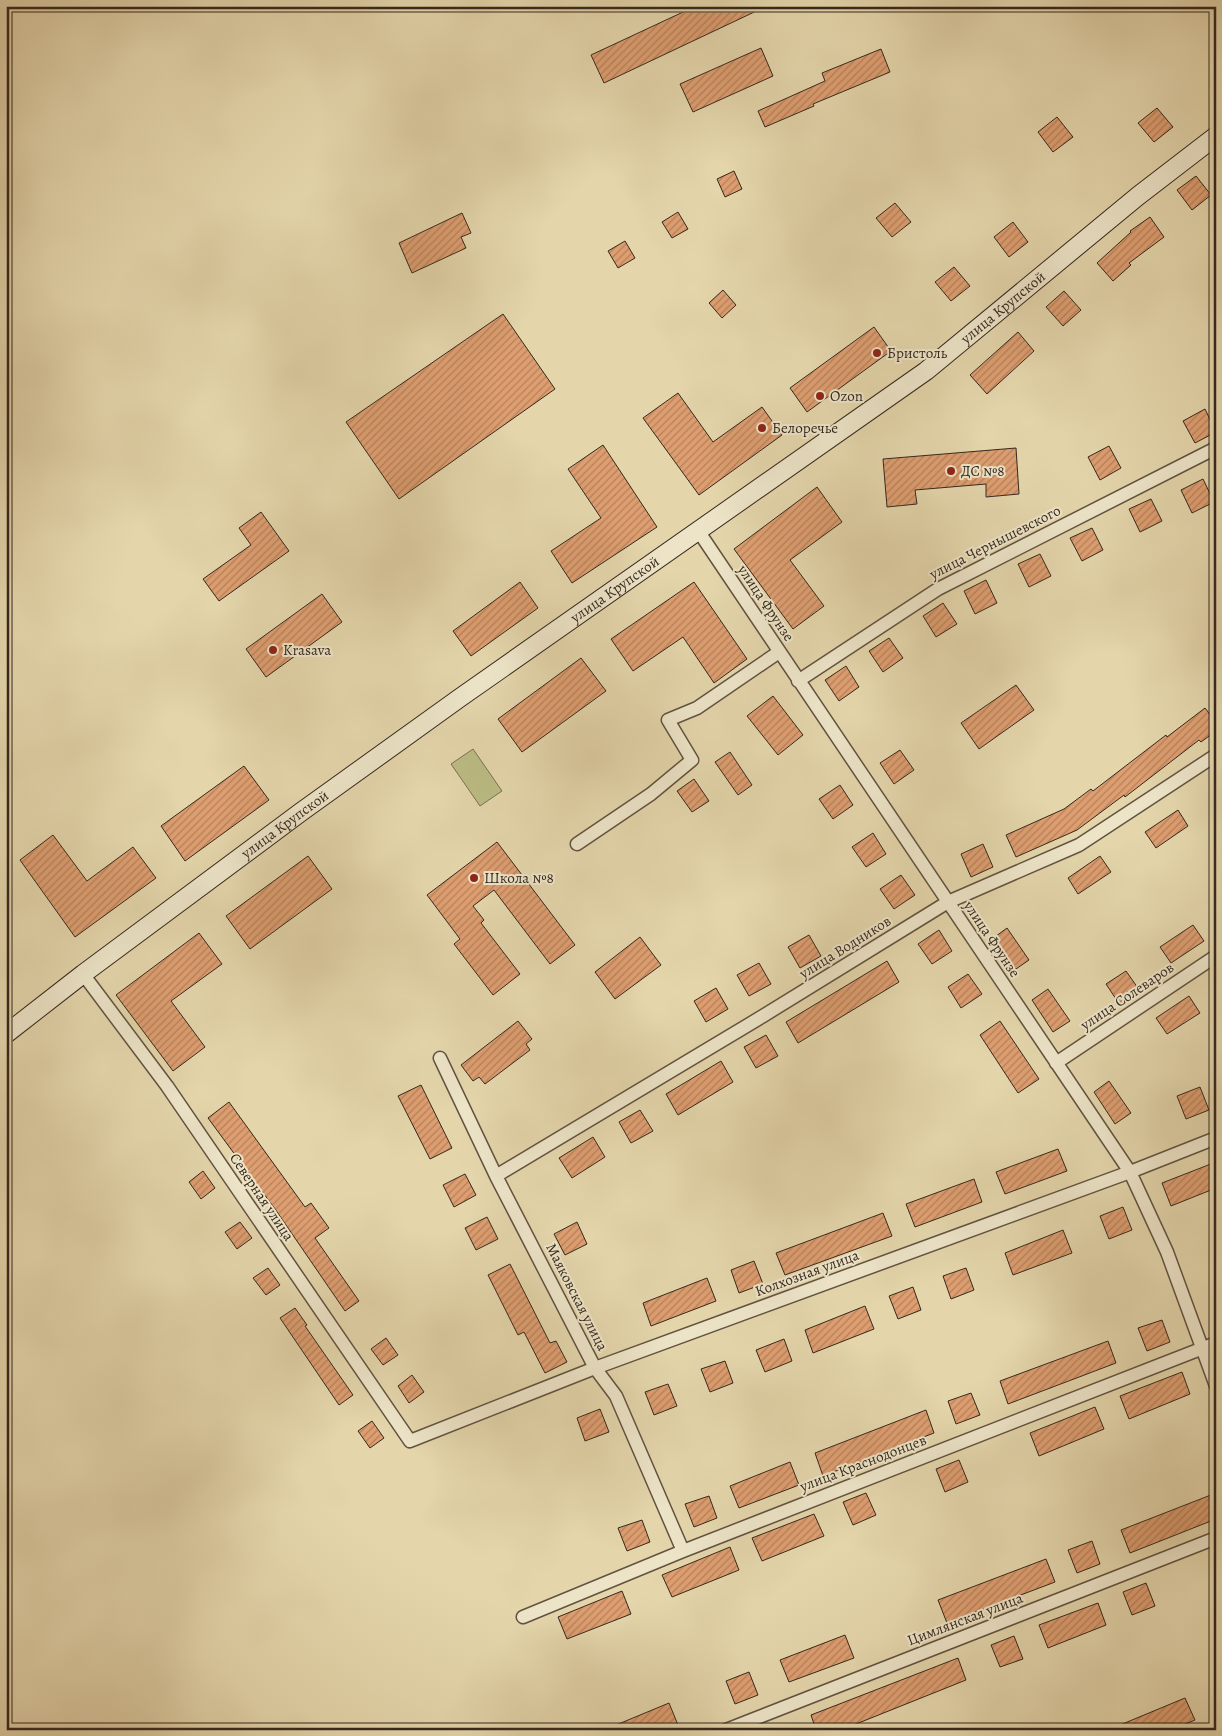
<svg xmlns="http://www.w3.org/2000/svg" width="1222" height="1736" font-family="Alegreya,serif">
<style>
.park{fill:#bbbb84;stroke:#787250}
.building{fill:url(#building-hatch);stroke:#35281d}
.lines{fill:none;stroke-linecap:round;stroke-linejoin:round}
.street-casing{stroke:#615340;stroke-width:15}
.secondary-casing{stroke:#35281d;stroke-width:20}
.street{stroke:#ede4c8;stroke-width:12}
.secondary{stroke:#ede4c8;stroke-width:18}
.poi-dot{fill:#8f2418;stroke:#ede4c8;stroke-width:2}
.labels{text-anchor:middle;stroke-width:4;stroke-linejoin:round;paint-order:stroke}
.street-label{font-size:15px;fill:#35281d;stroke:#ede4c8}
.poi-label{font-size:15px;fill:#35281d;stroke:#ede4c8;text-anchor:start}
</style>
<defs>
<pattern id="building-hatch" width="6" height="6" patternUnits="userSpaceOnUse" patternTransform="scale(1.25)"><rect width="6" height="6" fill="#de9e70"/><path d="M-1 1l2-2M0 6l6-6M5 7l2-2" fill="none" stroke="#b5815b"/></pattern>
</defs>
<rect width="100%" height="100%" fill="#e4d5ab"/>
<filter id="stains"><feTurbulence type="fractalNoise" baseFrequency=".004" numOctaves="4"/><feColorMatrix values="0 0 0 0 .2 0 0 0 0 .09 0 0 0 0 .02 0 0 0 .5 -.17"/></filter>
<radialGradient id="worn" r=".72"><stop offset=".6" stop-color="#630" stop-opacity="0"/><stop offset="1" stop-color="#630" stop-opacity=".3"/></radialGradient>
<path class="park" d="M473,749L502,791L480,806L451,764Z"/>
<path class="building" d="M696,6H767L604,83L591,55Z
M761,48L773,76L693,112L680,84Z
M881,49L890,72L813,104L814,106L765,127L758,111L825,81L822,73Z
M1157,108L1173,127L1154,142L1138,123Z
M1057,117L1073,137L1053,152L1038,132Z
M734,171L742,189L725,197L717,179Z
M1196,176L1211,195L1192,210L1177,190Z
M895,203L911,222L892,237L876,218Z
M678,212L688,229L672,238L662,222Z
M462,213L471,233L461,237L466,248L412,273L399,243Z
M1150,217L1164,237L1129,263L1131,265L1113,281L1097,263L1131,232L1130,231Z
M1013,222L1028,242L1009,257L994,237Z
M625,241L635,258L618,268L608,251Z
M954,267L970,286L951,301L935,282Z
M723,290L736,305L722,318L709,303Z
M1064,291L1081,310L1063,326L1046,307Z
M503,314L555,389L399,499L346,422Z
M874,327L891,351L807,412L790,388Z
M1018,332L1034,351L987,394L970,375Z
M678,393L713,442L762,407L782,435L699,495L643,418Z
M1205,409L1216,432L1195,443L1183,421Z
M603,445L657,527L572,583L551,551L601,518L568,469Z
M1109,446L1121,468L1100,480L1088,457Z
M1016,448L1019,494L986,497V484L915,490L917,504L887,507L883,459Z
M1203,479L1214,502L1192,513L1181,490Z
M817,487L842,522L790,560L824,606L793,629L734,549Z
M1151,499L1162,521L1140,532L1129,509Z
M261,512L289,551L219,601L203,579L251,545L239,528Z
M1092,528L1103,550L1082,561L1070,538Z
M1040,554L1051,576L1029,587L1018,564Z
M986,580L997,603L975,614L964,591Z
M520,582L538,608L471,656L453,631Z
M694,582L747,659L714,683L683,637L633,671L611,639Z
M322,594L342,622L266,677L246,649Z
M943,603L957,624L936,637L923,616Z
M889,638L903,658L883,672L869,651Z
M581,658L606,691L522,752L498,719Z
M846,666L859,687L839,701L825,680Z
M1016,685L1034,710L979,749L961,723Z
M773,696L803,735L778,755L747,716Z
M1205,708L1216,722V731L1201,742L1199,740L1125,797L1124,795L1077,830L1016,857L1006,835L1064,809L1091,789L1093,791L1166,735L1167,737Z
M900,750L914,770L894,784L880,763Z
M730,752L752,785L738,795L715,762Z
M244,766L269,800L185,861L161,826Z
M694,779L709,801L692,812L677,791Z
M840,785L853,805L833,819L819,799Z
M1178,810L1188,826L1156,848L1145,832Z
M873,833L886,854L866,867L852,847Z
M53,835L87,881L133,847L156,878L75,937L20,860Z
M497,842L575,945L550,964L494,890L473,906L484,920L481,923L520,974L493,995L454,944L460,939L427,895Z
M983,844L993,867L971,877L961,854Z
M308,856L332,889L250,949L226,916Z
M1100,856L1111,872L1078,894L1068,878Z
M901,875L915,895L894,909L880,889Z
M1193,925L1204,941L1171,963L1160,947Z
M1007,928L1029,960L1013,971L992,939Z
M939,930L952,951L932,964L918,944Z
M199,933L222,964L171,1001L205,1047L173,1071L116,995Z
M809,935L821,956L800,968L788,947Z
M640,937L661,965L615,999L595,972Z
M887,961L899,982L798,1043L786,1022Z
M759,963L771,984L749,996L737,975Z
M1126,971L1140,991L1120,1005L1106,984Z
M968,974L982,994L961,1008L948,987Z
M716,988L728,1009L706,1022L694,1001Z
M1048,989L1070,1021L1053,1032L1032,1000Z
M1189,996L1200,1013L1167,1034L1156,1018Z
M518,1021L532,1039L526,1044L530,1050L485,1084L479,1077L473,1081L461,1065Z
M1000,1021L1039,1079L1018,1093L980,1035Z
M766,1035L778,1056L756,1068L744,1047Z
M721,1061L733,1082L678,1115L666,1094Z
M1109,1081L1131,1113L1115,1124L1094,1092Z
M421,1085L452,1148L430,1159L398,1096Z
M1200,1087L1209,1110L1186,1119L1177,1096Z
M229,1102L305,1207L311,1203L329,1228L315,1238L359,1301L345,1311L275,1209L208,1118Z
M640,1110L653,1131L631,1143L619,1122Z
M593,1137L605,1157L572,1178L559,1158Z
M1058,1149L1067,1171L1005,1194L996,1172Z
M1216,1162V1188L1171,1206L1162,1183Z
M203,1171L215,1188L201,1199L189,1182Z
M465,1174L476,1195L454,1207L443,1185Z
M974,1179L982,1202L915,1227L906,1204Z
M1123,1207L1132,1230L1109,1239L1100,1216Z
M883,1213L892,1236L785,1275L776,1253Z
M487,1217L498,1239L476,1250L465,1228Z
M240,1222L252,1238L237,1249L225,1232Z
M577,1222L587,1244L565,1255L554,1234Z
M1063,1230L1072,1253L1013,1275L1005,1253Z
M754,1261L763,1284L739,1293L731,1270Z
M510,1264L550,1343L556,1341L567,1362L545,1373L524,1332L518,1335L488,1275Z
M268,1268L280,1285L266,1295L253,1278Z
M966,1268L974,1290L951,1299L943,1276Z
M707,1278L716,1301L651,1326L643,1303Z
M913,1287L921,1310L898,1319L889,1296Z
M865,1306L874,1329L813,1353L805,1330Z
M295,1308L307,1325L305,1326L353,1395L339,1405L280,1318Z
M1162,1320L1170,1342L1147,1351L1138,1328Z
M386,1338L398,1355L383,1365L371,1349Z
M784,1339L792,1361L765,1372L756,1350Z
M1108,1341L1116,1363L1008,1404L1000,1381Z
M725,1361L733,1383L710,1392L701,1369Z
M1182,1372L1190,1394L1129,1419L1120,1396Z
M412,1375L424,1392L409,1403L398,1386Z
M668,1384L677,1406L654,1415L645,1392Z
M971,1393L980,1415L956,1424L948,1401Z
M1095,1407L1104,1429L1039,1456L1030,1433Z
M600,1409L609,1432L585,1441L577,1418Z
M926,1410L934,1433L823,1476L815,1453Z
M372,1421L384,1438L370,1448L358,1431Z
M959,1460L968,1482L945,1492L936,1469Z
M790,1462L799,1485L739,1508L730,1486Z
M866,1493L876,1515L853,1525L843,1502Z
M1216,1493V1519L1130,1553L1121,1530Z
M709,1496L717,1518L694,1527L685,1504Z
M814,1514L824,1536L762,1561L752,1538Z
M642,1520L650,1542L627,1551L618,1528Z
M1092,1541L1100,1564L1077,1573L1068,1550Z
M730,1547L739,1570L672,1597L662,1575Z
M1046,1559L1055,1582L947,1623L938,1600Z
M1146,1583L1155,1606L1132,1615L1123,1592Z
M622,1591L631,1614L567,1639L558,1617Z
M1098,1603L1106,1625L1048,1648L1039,1625Z
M845,1635L854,1658L789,1682L780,1660Z
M1014,1636L1023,1659L1000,1667L991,1645Z
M958,1658L966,1680L841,1730H816L811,1715Z
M749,1672L758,1695L735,1704L726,1681Z
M1185,1698L1195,1720L1171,1730H1108Z
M669,1703L678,1725L666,1730H604Z"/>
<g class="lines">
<defs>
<path id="street" d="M699,532L1130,1172L1167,1252L1216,1386
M798,681L938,589L1216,448
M577,844L651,794L692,760L668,720L697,708L779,652
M83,974L167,1086L410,1441L595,1368L1130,1172L1216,1138
M440,1058L496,1176L595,1368L616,1396L683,1551
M1056,1063L1216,956
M496,1176L763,1016L948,902L1079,845L1216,755
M523,1617L683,1551L1216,1343
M726,1730L1216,1538"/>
<g id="secondary">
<path id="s1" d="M6,1034L83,974L301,812L461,697L926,371L1138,196L1216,136"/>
</g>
</defs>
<use href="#street" class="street-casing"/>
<use href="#secondary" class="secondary-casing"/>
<use href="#street" class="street"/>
<use href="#secondary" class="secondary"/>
</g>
<g class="poi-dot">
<circle cx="877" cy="353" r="5"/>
<circle cx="820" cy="396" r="5"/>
<circle cx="762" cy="428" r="5"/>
<circle cx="951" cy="471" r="5"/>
<circle cx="273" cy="650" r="5"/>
<circle cx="474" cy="878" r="5"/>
</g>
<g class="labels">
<g class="street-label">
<text dy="5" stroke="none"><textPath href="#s1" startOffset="1234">улица Крупской</textPath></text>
<text transform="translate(995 542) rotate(-27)" y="5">улица Чернышевского</text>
<text dy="5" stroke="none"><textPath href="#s1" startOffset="754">улица Крупской</textPath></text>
<text transform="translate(766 603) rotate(56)" y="5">улица Фрунзе</text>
<text dy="5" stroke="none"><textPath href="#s1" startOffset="349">улица Крупской</textPath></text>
<text transform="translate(992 939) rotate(56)" y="5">улица Фрунзе</text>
<text transform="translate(845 947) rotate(-32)" y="5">улица Водников</text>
<text transform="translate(1127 996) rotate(-34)" y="5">улица Солеваров</text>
<text transform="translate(262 1197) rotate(56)" y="5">Северная улица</text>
<text transform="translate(807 1273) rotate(-20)" y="5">Колхозная улица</text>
<text transform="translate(577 1297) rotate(63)" y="5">Маяковская улица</text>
<text transform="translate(863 1463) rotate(-21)" y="5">улица Краснодонцев</text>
<text transform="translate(965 1619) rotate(-21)" y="5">Цимлянская улица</text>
</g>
<g class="poi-label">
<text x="887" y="358">Бристоль</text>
<text x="830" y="401">Ozon</text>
<text x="772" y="433">Белоречье</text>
<text x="961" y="476">ДС №8</text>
<text x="283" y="655">Krasava</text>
<text x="484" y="883">Школа №8</text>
</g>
</g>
<rect width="1222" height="1736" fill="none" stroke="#e4d5ab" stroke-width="25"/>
<rect x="8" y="8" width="1207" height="1721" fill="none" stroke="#35281d" stroke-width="2.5"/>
<rect x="12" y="12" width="1197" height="1711" fill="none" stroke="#35281d"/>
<rect width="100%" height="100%" filter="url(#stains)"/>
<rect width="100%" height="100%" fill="url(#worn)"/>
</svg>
